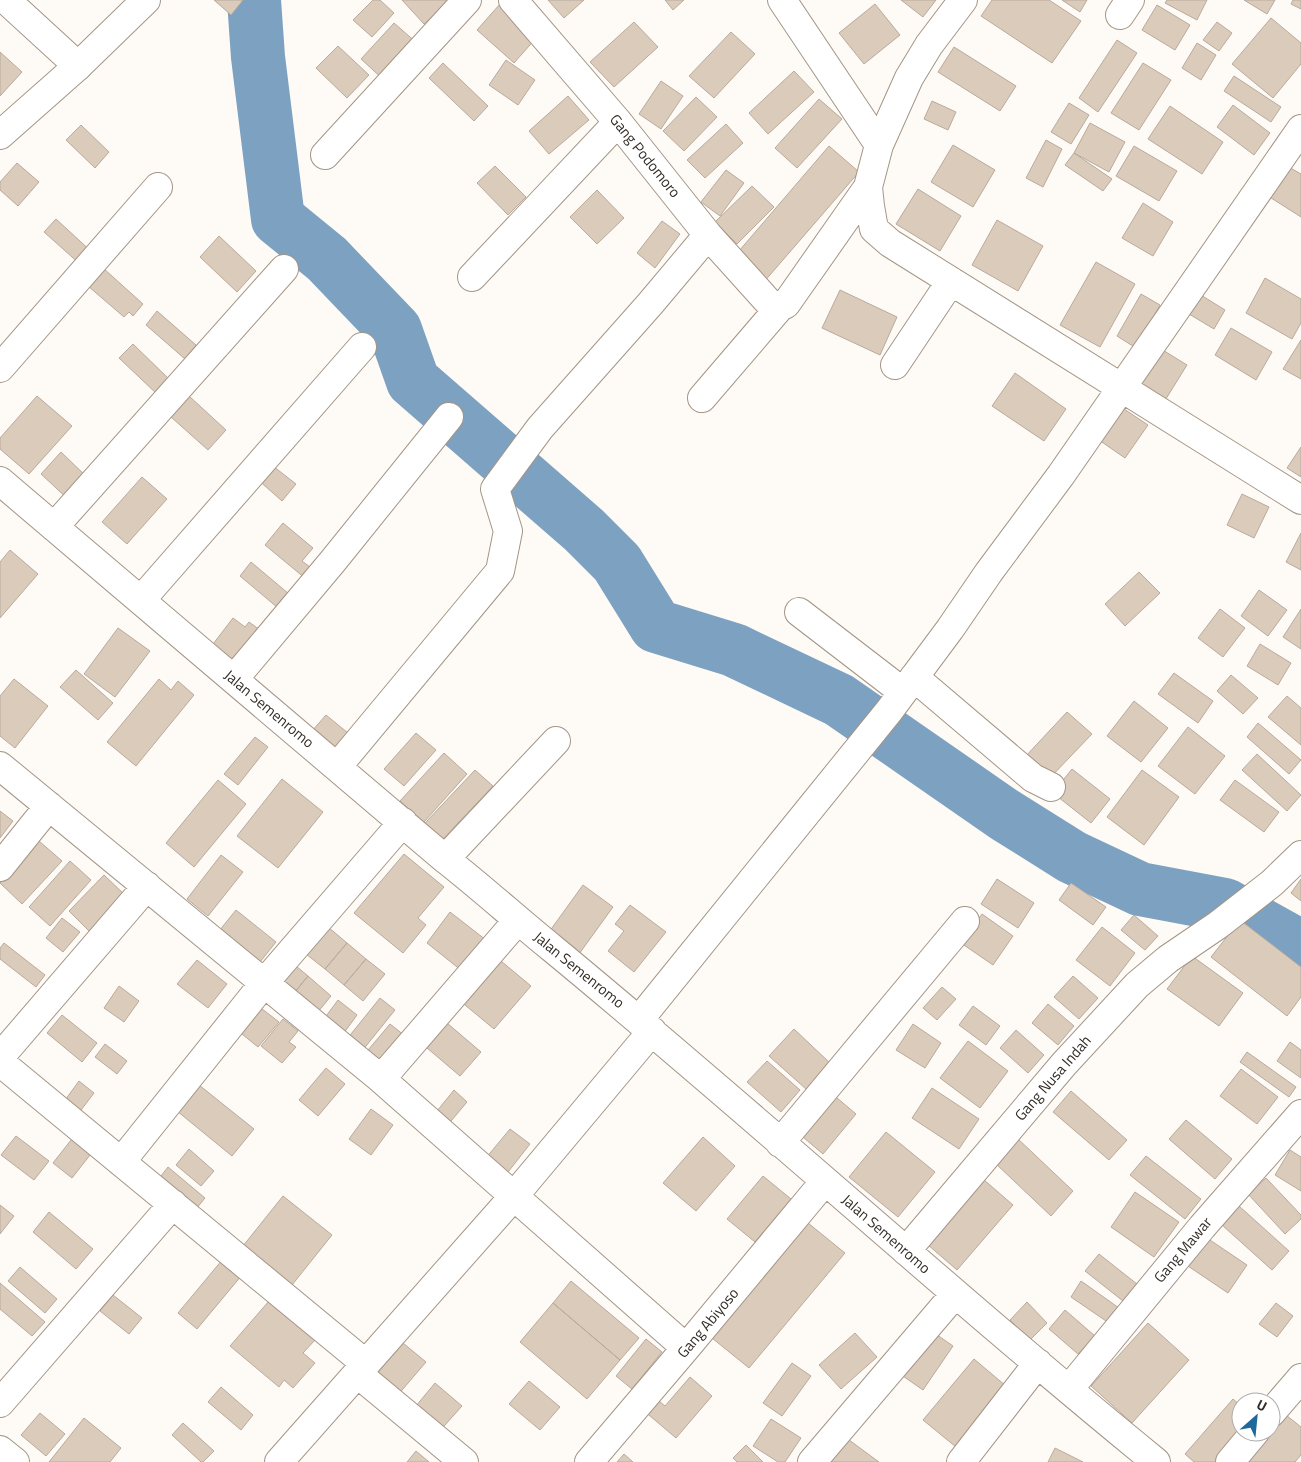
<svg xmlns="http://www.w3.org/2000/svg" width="1301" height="1462" font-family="'Titillium Web',sans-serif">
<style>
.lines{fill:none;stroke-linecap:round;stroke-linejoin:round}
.river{stroke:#7da1c0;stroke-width:54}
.building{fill:#dbcbbb;stroke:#b9aa9b}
.minor-casing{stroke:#a49586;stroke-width:30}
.tertiary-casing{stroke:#a49586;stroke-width:30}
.minor{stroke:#fff;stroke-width:28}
.tertiary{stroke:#fff;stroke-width:28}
.labels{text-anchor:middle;stroke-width:4;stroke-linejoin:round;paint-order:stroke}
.street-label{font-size:15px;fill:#322c26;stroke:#fff}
</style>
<rect width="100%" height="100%" fill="#fefbf7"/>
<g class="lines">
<path class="river" d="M254,0L258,57L278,219L327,259L395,330L413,381L584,530L617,563L656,626L734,650L839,700L1005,815L1072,857L1140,889L1225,905L1301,947"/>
</g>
<path class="building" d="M214,0H243L231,15Z
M373,0H380L394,13L372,37L353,20Z
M402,0H451L424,24Z
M548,0H584L564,18Z
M665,0H684L673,10Z
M901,0H936L923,17Z
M992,0H1049L1081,21L1052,63L981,16Z
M1062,0H1087L1080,12Z
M1167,0H1207L1197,20L1165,3Z
M1244,0H1275L1267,14Z
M1293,0H1301V9L1291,4Z
M500,4L537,37L514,63L477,30Z
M875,4L900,35L864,64L839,33Z
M1157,5L1190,25L1175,50L1142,30Z
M1271,18L1301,43V64L1273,98L1232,64Z
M634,22L658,47L614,87L590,62Z
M1217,22L1232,33L1219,51L1203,40Z
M394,23L418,44L385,81L361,59Z
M731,32L755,54L714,98L689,76Z
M1117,40L1137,53L1098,112L1079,98Z
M1197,43L1216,55L1201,80L1182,68Z
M338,46L369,75L347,98L316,68Z
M954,47L1016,86L1000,111L938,72Z
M0,52L22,72L0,96Z
M506,60L535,80L518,105L489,85Z
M443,63L488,106L474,121L429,78Z
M1143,63L1171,80L1139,130L1111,113Z
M794,71L814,92L768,134L749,113Z
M1234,76L1281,107L1271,122L1224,91Z
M661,81L683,96L661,129L639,114Z
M568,96L589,120L549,154L529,131Z
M696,97L717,117L684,151L663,131Z
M819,99L842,119L797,168L775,148Z
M932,101L956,112L948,130L924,119Z
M1069,103L1089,115L1071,144L1051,132Z
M1233,105L1270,133L1254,155L1217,127Z
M1170,106L1223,142L1202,174L1148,139Z
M1090,123L1125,142L1109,172L1074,153Z
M726,124L743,143L705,178L687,160Z
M81,125L109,152L95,168L66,140Z
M1046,140L1062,149L1043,187L1026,178Z
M953,145L995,170L973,207L931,182Z
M829,146L859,172L763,283L733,258Z
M1134,146L1177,171L1159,201L1116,176Z
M1074,153L1112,179L1103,191L1065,165Z
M17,163L39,182L18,206L0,190V182Z
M495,166L526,197L508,215L477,183Z
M1287,166L1301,174V217L1268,196Z
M726,170L744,183L720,216L701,202Z
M752,186L774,207L737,244L715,222Z
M918,189L961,216L940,251L896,224Z
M597,190L624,218L597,244L570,217Z
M1143,203L1173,222L1153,256L1122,238Z
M56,219L93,253L81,265L44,232Z
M997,220L1043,246L1018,291L972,265Z
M662,221L680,234L655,268L637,253Z
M219,236L256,271L237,292L200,257Z
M1096,262L1135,284L1100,347L1060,325Z
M103,268L143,304L133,316L129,312L124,317L88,286Z
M1265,278L1301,299V323L1292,339L1246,313Z
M840,290L897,317L880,355L822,328Z
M1196,292L1225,310L1214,329L1184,311Z
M1141,294L1160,305L1136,348L1117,336Z
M157,311L196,345L185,359L146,325Z
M1231,328L1272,352L1256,380L1215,355Z
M1301,340V379L1283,369Z
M133,344L171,381L158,395L119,358Z
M1161,349L1187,365L1164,402L1138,387Z
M1015,373L1066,409L1044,441L992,406Z
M37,396L72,426L29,474L0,449V438Z
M189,396L226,430L208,450L171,417Z
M1118,405L1148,425L1125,458L1096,438Z
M1301,447V477L1287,468Z
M61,452L90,480L70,501L41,474Z
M269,463L296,484L282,501L256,478Z
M142,477L167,499L127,544L102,522Z
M1242,494L1269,507L1254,538L1227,525Z
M283,523L313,548L302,561L314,570L306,579L265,545Z
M1301,533V570L1286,562Z
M10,550L38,574L0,618V562Z
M251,562L289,594L278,608L240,576Z
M1139,572L1160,593L1125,626L1105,604Z
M1259,590L1287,610L1268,636L1241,616Z
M1220,609L1245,628L1223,657L1198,638Z
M1301,609V649L1283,637Z
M233,618L245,627L249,622L260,630L233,665L210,648Z
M118,628L150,651L115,697L84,674Z
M1260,644L1291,663L1278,685L1247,666Z
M76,670L113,703L98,720L60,687Z
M1174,673L1213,701L1198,723L1158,694Z
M1231,675L1258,698L1243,714L1217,691Z
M14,679L48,706L15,748L0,736V696Z
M159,679L171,690L178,681L194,695L136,766L107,742Z
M1287,696L1301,708V745L1268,717Z
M1134,701L1168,728L1141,762L1107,736Z
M1067,712L1092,734L1047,781L1024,758Z
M326,715L348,733L334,749L312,731Z
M1258,723L1301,760L1289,774L1247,737Z
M1188,727L1225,756L1195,794L1158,766Z
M416,733L436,750L404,786L384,769Z
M255,737L268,747L238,785L224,774Z
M444,753L467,774L424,822L400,801Z
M1257,754L1301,795L1287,811L1242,770Z
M1072,769L1110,799L1091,823L1053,793Z
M475,770L493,786L442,840L424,824Z
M1142,770L1179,797L1144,845L1107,817Z
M282,779L323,812L278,868L237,836Z
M218,780L246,804L194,867L166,843Z
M1235,780L1279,812L1264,832L1220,800Z
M0,811L13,821L0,838Z
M39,841L62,861L22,904L0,883Z
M404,854L444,887L418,918L426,925L403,953L354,913Z
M221,855L243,872L208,916L187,899Z
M70,861L91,880L50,926L29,907Z
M104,875L126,896L91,933L69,911Z
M997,879L1034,903L1018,928L981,904Z
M1301,879V901L1291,893Z
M1071,883L1106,907L1093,925L1059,900Z
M583,885L613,907L579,954L549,932Z
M630,905L666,932L634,972L608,951L624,931L615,924Z
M236,910L276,942L256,967L215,936Z
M450,912L486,940L462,971L427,943Z
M982,914L1013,936L993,965L961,943Z
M1134,915L1158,936L1145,950L1121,930Z
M62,918L80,932L63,952L46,938Z
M1240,920L1301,967V997L1287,1016L1211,957Z
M328,927L347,943L325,969L306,954Z
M1102,927L1135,953L1110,986L1076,960Z
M4,943L45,975L36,987L0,959V948Z
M347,943L366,959L344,985L325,969Z
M495,956L531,986L494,1029L459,1000Z
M1192,956L1243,993L1219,1026L1167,989Z
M366,959L385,974L363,1001L344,985Z
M197,960L227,984L208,1008L177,984Z
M290,961L308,976L290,998L272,982Z
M308,976L331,996L313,1018L290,998Z
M1073,976L1098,998L1079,1019L1054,997Z
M119,986L139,1001L124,1022L104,1008Z
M942,987L956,999L937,1020L923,1008Z
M380,998L395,1010L362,1051L347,1039Z
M338,1000L357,1015L341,1037L321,1023Z
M1048,1004L1074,1026L1058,1045L1032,1023Z
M257,1005L279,1022L258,1047L237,1030Z
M973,1006L1000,1026L986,1045L959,1025Z
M62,1015L97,1043L82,1062L47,1033Z
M283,1019L298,1031L289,1042L296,1047L282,1063L261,1046Z
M447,1023L481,1052L460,1076L427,1048Z
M390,1024L409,1039L382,1072L363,1056Z
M913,1024L941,1043L925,1068L896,1050Z
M794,1029L830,1063L806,1089L769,1056Z
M1016,1030L1044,1055L1028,1073L1000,1048Z
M968,1041L1008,1071L980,1108L940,1078Z
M1290,1042L1301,1050V1078L1277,1061Z
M105,1044L127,1061L117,1074L95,1057Z
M1247,1052L1296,1087L1289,1097L1240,1062Z
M767,1061L800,1090L781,1112L747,1082Z
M326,1068L345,1084L318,1116L299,1100Z
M1241,1069L1278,1097L1257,1124L1220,1096Z
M79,1081L94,1093L75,1118L60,1107Z
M199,1085L254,1129L232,1156L177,1111Z
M932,1088L979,1119L959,1149L912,1118Z
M454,1090L467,1102L446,1127L433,1116Z
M1071,1091L1127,1140L1109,1160L1053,1112Z
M830,1092L856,1114L823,1154L797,1132Z
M371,1109L393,1125L371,1155L349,1139Z
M1186,1120L1232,1159L1215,1179L1169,1139Z
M510,1129L530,1144L501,1181L481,1164Z
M886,1132L935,1172L898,1217L849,1177Z
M75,1135L94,1150L72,1178L53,1163Z
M16,1136L49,1161L34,1180L1,1155Z
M703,1137L735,1166L696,1211L663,1183Z
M1016,1137L1073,1191L1051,1216L994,1162Z
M189,1149L214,1171L201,1186L176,1165Z
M1290,1150L1301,1157V1191L1275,1175Z
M1146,1156L1201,1199L1185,1219L1130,1175Z
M168,1167L205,1198L191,1215L154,1185Z
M976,1173L1013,1205L957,1270L920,1238Z
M763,1176L791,1199L755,1242L727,1219Z
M1266,1178L1301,1215V1219L1285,1234L1248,1194Z
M1135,1192L1179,1222L1154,1257L1111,1227Z
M283,1196L332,1235L292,1285L243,1246Z
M0,1205L14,1216L0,1234Z
M1239,1206L1289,1251L1272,1270L1222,1225Z
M49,1212L93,1249L76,1269L33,1232Z
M808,1223L845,1253L749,1368L712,1338Z
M1201,1234L1247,1265L1228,1293L1182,1262Z
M1099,1254L1137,1284L1123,1301L1085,1271Z
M223,1259L242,1275L197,1329L178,1313Z
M20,1267L57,1299L45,1313L8,1281Z
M571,1281L639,1338L620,1360L553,1303Z
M1081,1281L1119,1308L1109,1323L1071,1297Z
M0,1283L45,1322L32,1336L0,1309Z
M113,1295L142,1318L129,1334L100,1311Z
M269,1301L315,1340L303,1353L315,1363L293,1388L284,1380L279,1387L230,1346Z
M1027,1302L1047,1323L1030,1340L1010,1320Z
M553,1303L620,1360L587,1399L520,1342Z
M1276,1303L1293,1316L1277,1337L1259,1324Z
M1065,1310L1095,1336L1078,1354L1049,1329Z
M1148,1323L1189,1360L1132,1423L1091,1386Z
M930,1330L953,1346L923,1390L900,1374Z
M855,1333L877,1357L841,1389L819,1365Z
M646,1339L662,1352L632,1389L616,1376Z
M403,1343L426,1362L397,1396L374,1377Z
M974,1359L1006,1386L956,1447L923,1420Z
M792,1363L811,1376L782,1416L763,1403Z
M690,1377L712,1396L676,1438L643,1410L654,1397L665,1406Z
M529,1381L560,1407L540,1430L509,1404Z
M435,1383L462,1406L437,1434L411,1412Z
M221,1387L253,1415L241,1430L208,1402Z
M1233,1399L1241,1406V1432L1220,1462H1194L1185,1454Z
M1281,1411L1301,1427V1455L1295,1462H1241L1264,1432H1271V1424Z
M40,1413L65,1434L46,1456L21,1435Z
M84,1418L121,1448L110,1462H49Z
M771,1419L801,1438L785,1462H778L753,1446Z
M183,1423L214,1451L203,1462H201L172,1435Z
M845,1437L879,1462H826Z
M746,1445L763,1462H737L733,1458Z
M1055,1448L1083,1462H1048Z
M416,1451L429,1462H407Z
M624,1454L633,1462H617Z"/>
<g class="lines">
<defs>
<path id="minor" d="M6,0L78,66
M513,0L618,122L708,235L771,305L780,307
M782,0L879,145L868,187L870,206L874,229L890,243L1301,500
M1120,15L1130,0
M879,145L909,78L929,45L963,0
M325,155L467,0
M472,277L618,122
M895,365L951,281
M0,368L158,187
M702,398L780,307L786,304L868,187
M0,481L445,859C482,888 516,919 553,949C757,1117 951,1295 1156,1462
M54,527L284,269
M141,600L362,347
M799,612L903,692
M914,677L1033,778L1051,787
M234,679L333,561L449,417
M0,766L381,1079L686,1348
M337,767L500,571L508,531L495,489L540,428L650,304L708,235
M445,859L556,741
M0,867L49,806
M639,1020L889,711L950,629L989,572L1061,475L1301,129
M0,1057L147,886
M0,1062L366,1364
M381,1079L518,920
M780,1143L965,921
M121,1162L264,983L403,822
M906,1251L1064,1064L1137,985L1168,959L1218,925L1272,883L1301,855
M358,1374L464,1462
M1069,1389L1202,1227L1301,1114
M0,1403L173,1204
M1271,1413L1301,1378
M0,1450L15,1462
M279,1462L514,1196L652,1031
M589,1462L686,1348L825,1181
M812,1462L955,1294
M961,1462L1038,1363
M1230,1462L1255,1432"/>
<path id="tertiary" d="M0,135L78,66L146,0"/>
</defs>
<use href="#minor" class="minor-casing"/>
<use href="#tertiary" class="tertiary-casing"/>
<use href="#minor" class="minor"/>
<use href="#tertiary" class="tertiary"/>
</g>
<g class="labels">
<g class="street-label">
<text transform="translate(645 156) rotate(51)" y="5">Gang Podomoro</text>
<text transform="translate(269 709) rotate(40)" y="5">Jalan Semenromo</text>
<text transform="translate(579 970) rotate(39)" y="5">Jalan Semenromo</text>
<text transform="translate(1053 1078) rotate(-49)" y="5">Gang Nusa Indah</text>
<text transform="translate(886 1234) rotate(41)" y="5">Jalan Semenromo</text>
<text transform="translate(1183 1250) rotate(-50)" y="5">Gang Mawar</text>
<text transform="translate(708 1323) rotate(-50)" y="5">Gang Abiyoso</text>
</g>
</g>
<g transform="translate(1256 1417) rotate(27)"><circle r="24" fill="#ffffff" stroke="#adaba8"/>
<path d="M0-4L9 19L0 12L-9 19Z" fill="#1e689b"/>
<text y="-8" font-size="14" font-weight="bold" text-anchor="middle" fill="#322c26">U</text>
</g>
</svg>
